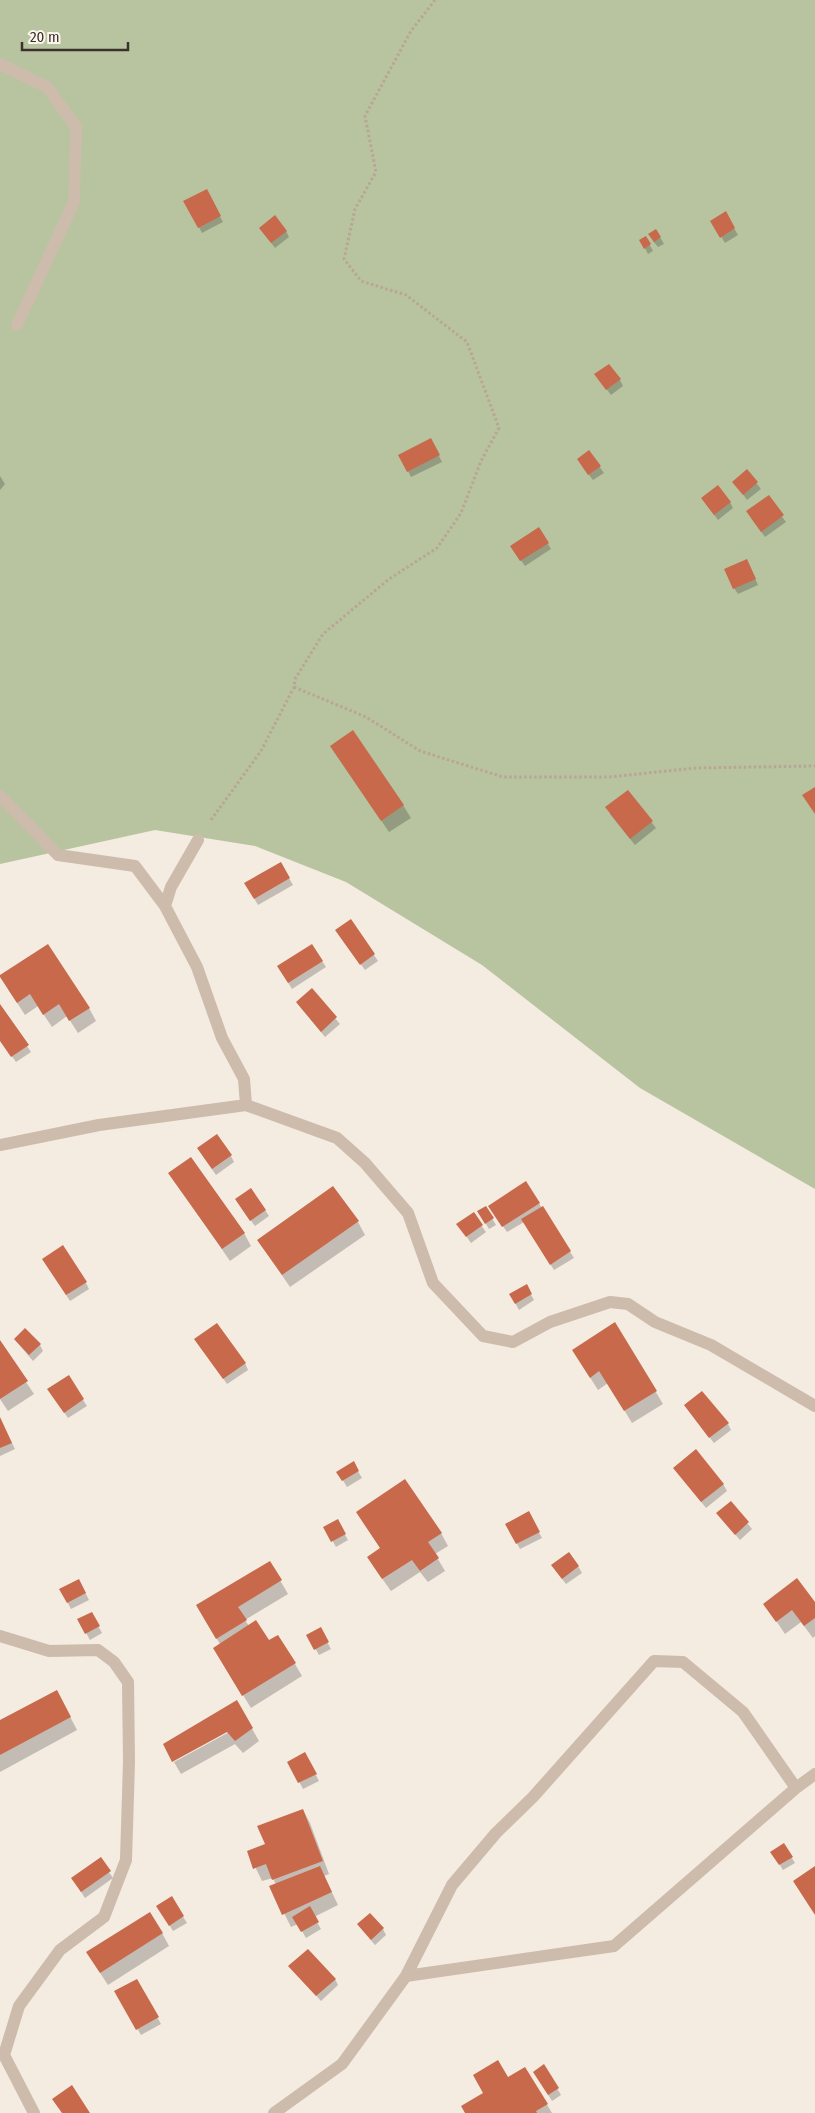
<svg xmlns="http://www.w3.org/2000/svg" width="815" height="2113" font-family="'Fira Sans Condensed',sans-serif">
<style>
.green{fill:#b8c4a0}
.shadow{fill:#0003}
.building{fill:#c8694b}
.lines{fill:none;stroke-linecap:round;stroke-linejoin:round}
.path{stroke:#b9a596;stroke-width:3;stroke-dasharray:2.5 2.5;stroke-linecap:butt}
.minor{stroke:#cdbbac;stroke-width:12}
</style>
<rect width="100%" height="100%" fill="#f4ebe1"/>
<path class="green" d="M0,0H815V1189L640,1088L482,965L346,882L255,846L155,830L0,864Z"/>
<path class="shadow" d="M206,191L223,222L202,233L185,201Z
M725,213L738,235L725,243L712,221Z
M260,228L286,231L289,237L275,248Z
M660,237L664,244L658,247L653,241Z
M646,238L653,251L648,254L641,240Z
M620,380L623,386L611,395L600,381Z
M431,440L442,462L411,477L408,471Z
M589,452L604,473L593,480L582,466Z
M747,471L761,489L747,500L734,482Z
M0,476L5,484L0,490Z
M768,497L786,522L765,537L751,518Z
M730,502L733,508L718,520L706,504Z
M539,529L551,549L525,566L515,552Z
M750,567L758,585L738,594L734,588Z
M331,747L403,805L411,818L389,832Z
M627,791L656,828L635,845L610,814Z
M280,863L293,885L258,905L246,884Z
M351,921L378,961L365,970L341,937Z
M322,961L326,967L292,989L278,966Z
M8,989L89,1008L96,1021L78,1033L67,1016L52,1027L38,1006L25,1015Z
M312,990L340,1024L325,1037L297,1003Z
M0,1006L31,1052L16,1062L0,1040Z
M202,1155L231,1156L234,1162L216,1175Z
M170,1174L244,1233L251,1246L230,1261Z
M526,1183L574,1258L554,1270L524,1222L507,1232L493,1212Z
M240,1206L265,1210L269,1216L255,1226Z
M486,1208L496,1225L489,1229L479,1212Z
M473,1214L486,1232L471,1243L462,1230Z
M358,1222L365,1235L290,1287L258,1240Z
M47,1265L86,1283L89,1289L70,1301Z
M526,1286L534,1300L519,1310L511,1295Z
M615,1324L663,1404L632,1423L608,1383L598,1390L581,1363Z
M15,1340L40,1345L43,1351L33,1361Z
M0,1343L34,1394L8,1411L0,1399Z
M200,1345L245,1363L248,1370L227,1384Z
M68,1377L87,1406L68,1418L53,1396Z
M685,1406L728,1424L731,1430L714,1443Z
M0,1419L15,1449L0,1456Z
M353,1463L362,1478L347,1487L338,1472Z
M679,1474L723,1484L727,1491L706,1508Z
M731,1503L752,1529L740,1540L722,1519Z
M357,1513L441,1533L448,1546L435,1554L445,1571L428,1582L420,1572L391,1591L376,1570L381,1549Z
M528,1513L542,1538L520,1549L507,1524Z
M337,1521L348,1540L336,1547L325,1527Z
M270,1563L288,1594L245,1620L249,1626L295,1664L302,1676L251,1708L222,1661L220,1644L197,1606Z
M578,1566L582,1573L566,1584L556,1571Z
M82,1586L89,1600L71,1609L61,1590Z
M765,1604H815V1636L813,1638L801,1622L785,1634Z
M91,1613L102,1633L90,1640L79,1620Z
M320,1629L331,1649L319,1655L308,1636Z
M237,1702L259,1741L243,1753L235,1744L181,1774L174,1762L233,1730Z
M64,1705L77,1730L0,1772V1721Z
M305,1754L319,1781L303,1789L289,1762Z
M303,1810L310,1823L329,1874L324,1876L338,1905L314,1917L321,1929L306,1938L298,1924L291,1927L271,1887L276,1885L273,1878L262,1881L248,1852L266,1845Z
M784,1845L795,1863L783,1870L772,1852Z
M100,1859L113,1878L85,1898L76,1884Z
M171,1898L187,1923L173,1931L158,1906Z
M358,1925L383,1929L386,1935L375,1945Z
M162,1933L169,1946L108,1985L95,1965Z
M290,1967L335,1979L338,1985L321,2001Z
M136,1980L161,2024L141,2035L116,1992Z
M544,2066L561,2095L552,2101L534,2072Z
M525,2068L552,2113H466L508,2079Z"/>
<path class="building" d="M207,189L221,216L198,228L183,201Z
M726,211L735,228L720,238L710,221Z
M275,215L287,231L271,243L259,228Z
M656,229L661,237L654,242L648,234Z
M646,236L651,244L644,249L639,240Z
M609,364L621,379L606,390L594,374Z
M431,438L440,455L407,472L398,455Z
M589,450L601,466L588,475L577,459Z
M747,469L758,482L743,495L732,482Z
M718,485L731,502L714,515L701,498Z
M769,495L784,515L761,532L746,511Z
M539,527L549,543L520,561L510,546Z
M747,559L756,579L733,589L724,569Z
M353,730L404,805L381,821L330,746Z
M815,787V814L802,795Z
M628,790L653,821L630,839L605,807Z
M281,862L290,878L254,899L244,883Z
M351,919L375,954L360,965L335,930Z
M48,944L90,1008L69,1021L59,1004L43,1015L30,994L17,1003L0,977V975Z
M312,944L323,961L288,983L277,966Z
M312,988L337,1017L321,1032L296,1002Z
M0,1004L29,1045L11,1057L0,1041Z
M217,1134L232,1155L212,1169L197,1148Z
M191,1157L245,1233L222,1249L168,1173Z
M526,1181L540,1203L502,1227L488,1206Z
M333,1186L359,1221L282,1275L257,1240Z
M251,1188L266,1210L250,1221L235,1199Z
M486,1206L494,1218L485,1224L477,1211Z
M543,1206L571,1251L550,1265L521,1219Z
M474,1212L483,1225L466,1237L456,1224Z
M63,1245L87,1282L66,1295L42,1259Z
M527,1284L532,1294L515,1304L509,1294Z
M615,1322L657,1391L624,1411L599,1371L590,1378L572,1350Z
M217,1323L246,1363L223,1379L194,1339Z
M25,1328L41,1344L29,1355L14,1339Z
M0,1340L28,1381L0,1399Z
M69,1375L84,1399L64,1413L47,1389Z
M702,1391L729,1423L709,1438L684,1405Z
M0,1417L12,1443L0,1448Z
M696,1449L724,1484L701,1502L673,1468Z
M354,1461L359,1471L342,1481L336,1472Z
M405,1479L442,1533L428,1542L439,1558L420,1571L412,1560L382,1579L367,1557L380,1548L356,1512Z
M731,1501L749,1522L735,1535L716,1513Z
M529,1511L540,1532L516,1544L505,1524Z
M338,1519L346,1534L331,1542L323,1527Z
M569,1552L579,1566L562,1579L551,1565Z
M270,1561L282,1580L238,1607L247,1620L216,1639L196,1605Z
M797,1578L815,1602V1618L804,1626L792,1610L776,1622L763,1604Z
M79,1579L86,1593L67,1603L59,1589Z
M92,1612L100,1626L85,1634L77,1619Z
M256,1620L269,1640L278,1635L296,1663L242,1696L213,1648Z
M321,1627L329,1642L314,1650L306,1635Z
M57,1690L71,1717L0,1755V1720Z
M237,1700L253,1728L235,1741L227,1732L172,1762L163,1744Z
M305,1752L317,1774L298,1783L287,1762Z
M303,1809L323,1861L272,1880L266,1864L253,1869L247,1851L265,1844L257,1826Z
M784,1843L793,1857L779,1865L770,1852Z
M101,1857L111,1871L81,1892L71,1878Z
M320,1866L332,1892L282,1915L269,1886Z
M815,1866V1915L793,1881Z
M172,1896L184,1916L169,1926L156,1906Z
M310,1906L319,1922L301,1932L292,1917Z
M150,1912L163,1933L100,1973L86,1952Z
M370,1913L384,1928L371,1940L357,1924Z
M308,1949L336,1979L316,1996L288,1966Z
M137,1979L159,2017L136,2030L114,1991Z
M498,2060L508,2077L525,2067L548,2104L536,2111L537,2113H465L461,2106L483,2093L473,2075Z
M544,2064L559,2088L548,2095L533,2072Z
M72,2085L90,2113H62L52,2099Z"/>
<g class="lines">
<path class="path" d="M294,687L366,717L420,751L503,777H609L696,768L815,766
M211,820L261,751L294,687L295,679L323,634L389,579L437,548L461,513L481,461L499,428L467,342L406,295L361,281L344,259L355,209L376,172L365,116L411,31L435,0"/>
<path class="minor" d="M0,64L47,87L76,127L74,202L17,325
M0,796L58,855L135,866L165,906L197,967L222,1038L244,1079L246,1105L99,1125L0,1145
M165,906L171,887L198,840
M246,1105L337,1138L365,1163L408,1213L433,1283L483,1336L513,1342L550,1322L610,1302L628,1304L655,1322L711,1345L815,1406
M0,1636L49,1651L98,1650L114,1662L128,1682L129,1762L126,1860L104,1917L60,1950L19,2006L4,2055L34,2113
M406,1976L452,1885L496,1833L533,1797L654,1661L683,1662L743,1712L796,1788
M274,2113L342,2064L406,1976L614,1946L796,1788L815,1774"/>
</g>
<path d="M22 42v8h106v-8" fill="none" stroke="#3b302b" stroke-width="2.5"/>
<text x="30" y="42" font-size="15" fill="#3b302b" stroke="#fbf5ee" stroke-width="4" paint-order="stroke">20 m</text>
</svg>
